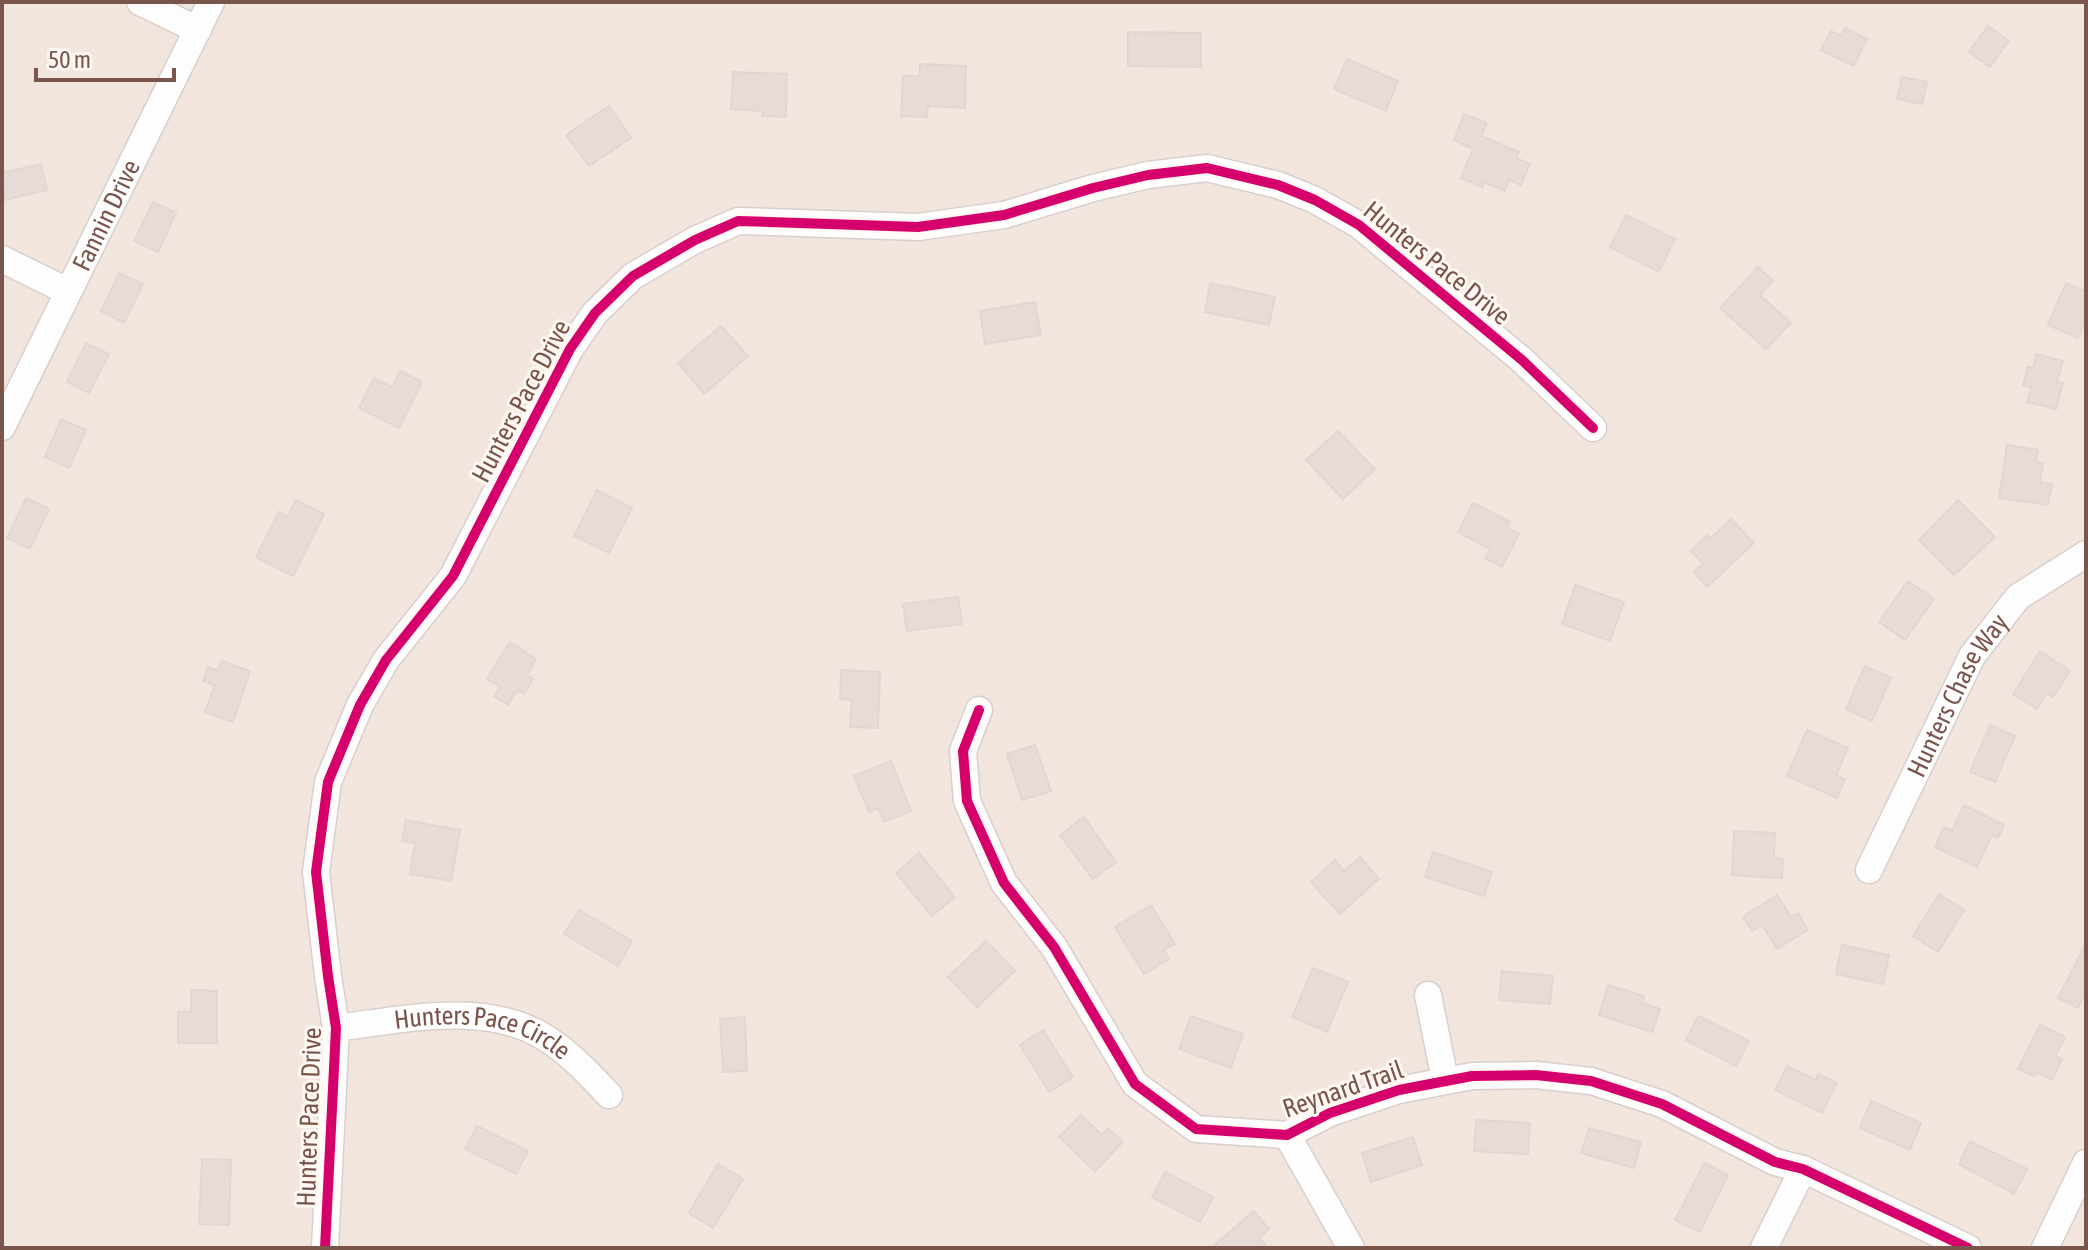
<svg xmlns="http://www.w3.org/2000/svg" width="2088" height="1250" font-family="'Asap Condensed',sans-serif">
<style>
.residential{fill:#f2e5dd}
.building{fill:#e6dbd6;stroke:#e2d6d1;stroke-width:2}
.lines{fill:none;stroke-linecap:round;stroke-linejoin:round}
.minor-casing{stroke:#d8cfcc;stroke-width:29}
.minor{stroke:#fefdfd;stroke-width:26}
.cycleway-casing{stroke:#fff8f2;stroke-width:15}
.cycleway{stroke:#d6006c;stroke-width:10}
.labels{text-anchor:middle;stroke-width:6;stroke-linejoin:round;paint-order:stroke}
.street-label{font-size:26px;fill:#7a554c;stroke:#fff8f2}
</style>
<rect width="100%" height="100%" fill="#f9f4ef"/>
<path class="residential" d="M2,2H2086V1248H2Z"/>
<path class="building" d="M1988,26L2009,41L1990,67L1969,52Z
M1845,28L1867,39L1854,66L1821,50L1831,31L1841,36Z
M1128,32L1201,33V67L1128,66Z
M1347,59L1398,81L1386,111L1334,89Z
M920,64L966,66L965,108L928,106L927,117L901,116L903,76H920Z
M733,72L787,74L786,117L762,116L763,111L731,109Z
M1902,77L1927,82L1922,104L1897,99Z
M609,106L631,138L589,166L566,135Z
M1464,114L1487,123L1481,136L1519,152L1516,158L1530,164L1521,185L1509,180L1505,191L1484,182L1482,187L1461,178L1473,149L1454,140Z
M41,164L47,190L5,200L2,173Z
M153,202L176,213L158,252L134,241Z
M1626,215L1675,239L1659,272L1610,247Z
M1758,267L1773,281L1760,295L1791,323L1766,349L1720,308Z
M119,273L143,284L124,323L101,311Z
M1210,283L1275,297L1269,325L1205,312Z
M2066,283L2086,292V320L2078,338L2048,325Z
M1035,302L1041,335L985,344L980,311Z
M721,326L748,356L704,394L678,363Z
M86,343L109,354L89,393L67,382Z
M2036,354L2063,361L2057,382L2063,383L2056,409L2027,402L2031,387L2023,385L2028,367L2033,368Z
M400,371L422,382L399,428L359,408L374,378L392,387Z
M61,419L86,430L69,468L45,457Z
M1338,431L1375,469L1343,499L1306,460Z
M2007,445L2038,450L2036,462L2043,463L2040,483L2052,484L2048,505L1999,498Z
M597,490L632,508L609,553L574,536Z
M26,498L49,509L30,549L7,538Z
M296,500L324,514L293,576L256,557L279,512L287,517Z
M1958,500L1995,537L1954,575L1919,540Z
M1473,503L1510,522L1507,528L1519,534L1502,567L1485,558L1490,549L1458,532Z
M1731,519L1754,543L1707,587L1694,572L1703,563L1691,551L1707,535L1710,539Z
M1908,581L1934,599L1905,640L1879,622Z
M1575,585L1624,602L1610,641L1562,624Z
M958,597L962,624L907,631L903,604Z
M510,642L536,659L527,675L533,679L524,694L517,690L508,705L494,696L500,687L487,679Z
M2040,651L2070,671L2053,697L2047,693L2037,709L2013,694Z
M222,661L250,671L233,722L205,712L215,685L203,681L208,667L218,671Z
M1865,666L1891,678L1872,721L1846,709Z
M841,670L880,672L878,728L850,727L852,700L840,699Z
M1990,725L2015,736L1995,782L1970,772Z
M1807,730L1848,748L1836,775L1845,779L1837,798L1787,776Z
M1035,745L1051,791L1022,800L1007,754Z
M891,761L911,811L884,822L878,808L869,812L854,776Z
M1964,805L2004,825L1998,838L1992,835L1977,867L1935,847L1944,827L1952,831Z
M1084,817L1116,862L1093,879L1060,835Z
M406,820L460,830L451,881L410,874L415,843L402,841Z
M1734,831L1775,833L1774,858L1783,859L1782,878L1732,875Z
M1433,852L1492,872L1484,896L1425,877Z
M919,853L955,897L932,916L896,873Z
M1360,857L1379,879L1340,914L1311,882L1335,860L1344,871Z
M1939,894L1964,910L1938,952L1913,936Z
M1777,895L1791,917L1798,913L1808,930L1777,949L1762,925L1752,931L1743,917Z
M1151,905L1175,944L1164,950L1169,959L1144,974L1115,927Z
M579,910L632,941L618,966L564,934Z
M986,941L1015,971L977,1007L948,977Z
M2086,943V992L2078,1008L2058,998Z
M1842,945L1889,955L1883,984L1836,974Z
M1313,968L1348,982L1327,1032L1292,1017Z
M1502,971L1553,976L1550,1004L1499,1000Z
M1608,985L1644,996L1642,1003L1660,1009L1652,1032L1599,1015Z
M191,990L217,991V1043H178V1012H191Z
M1191,1016L1243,1034L1231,1068L1179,1049Z
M1698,1016L1749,1041L1736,1066L1686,1040Z
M745,1017L747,1071L723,1072L720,1019Z
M2040,1025L2065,1037L2055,1056L2062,1059L2052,1080L2036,1072L2034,1076L2018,1069Z
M1043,1030L1073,1077L1049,1092L1020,1045Z
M1787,1066L1816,1080L1818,1074L1837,1083L1822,1113L1775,1090Z
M1871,1101L1921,1123L1910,1150L1860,1128Z
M1081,1115L1102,1135L1108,1128L1123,1142L1095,1171L1059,1137Z
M1476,1120L1530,1123L1528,1154L1474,1151Z
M477,1126L528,1151L516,1174L465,1149Z
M1589,1128L1641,1142L1634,1168L1581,1153Z
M1413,1137L1422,1165L1371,1182L1362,1153Z
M1970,1141L2027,1169L2014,1194L1959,1164Z
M202,1159L231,1160L229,1225L199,1224Z
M1704,1163L1728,1175L1700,1232L1675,1220Z
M718,1164L743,1179L713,1228L689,1213Z
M1165,1172L1213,1197L1200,1222L1152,1197Z
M1254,1211L1269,1229L1259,1238L1268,1248H1211Z"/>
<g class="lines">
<defs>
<g id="minor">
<path d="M140,2L198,30"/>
<path d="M2,259L67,291"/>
<path id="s1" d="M2,427L211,2"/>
<path d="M979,710L963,751L967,801L1004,883L1054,947L1135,1084L1196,1129L1287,1135L1330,1113L1399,1090L1472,1076L1536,1075L1591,1081L1662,1104L1775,1162L1803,1169L1968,1248"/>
<path id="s2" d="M1869,870L1972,656L2018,597L2086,554"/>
<path d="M1428,995L1445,1080"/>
<path id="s3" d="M336,1028C402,1020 484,1000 544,1037C569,1052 589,1074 609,1095"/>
<path d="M1287,1135L1351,1248"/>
<path d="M325,1248L336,1028L328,976L316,872L328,782L360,705L386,660L453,576L570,349L595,313L633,276L695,240L738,221L918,227L1004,215L1093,188L1148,175L1207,168L1278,185L1315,200L1359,225L1522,360L1593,428"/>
<path d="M1764,1248L1803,1169"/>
<path d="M2045,1248L2086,1163"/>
</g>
</defs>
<use href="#minor" class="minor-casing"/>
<use href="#minor" class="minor"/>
<defs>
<path id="cycleway" d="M979,710L963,751L967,801L1004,883L1054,947L1135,1084L1196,1129L1287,1135L1330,1113L1399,1090L1472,1076L1536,1075L1591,1081L1662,1104L1775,1162L1803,1169L1968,1248
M325,1248L336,1028L328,976L316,872L328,782L360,705L386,660L453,576L570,349L595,313L633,276L695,240L738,221L918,227L1004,215L1093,188L1148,175L1207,168L1278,185L1315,200L1359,225L1522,360L1593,428"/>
</defs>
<use href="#cycleway" class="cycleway-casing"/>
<use href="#cycleway" class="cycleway"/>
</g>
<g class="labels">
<g class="street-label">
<text dy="9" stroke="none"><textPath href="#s1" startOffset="236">Fannin Drive</textPath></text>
<text transform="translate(1437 263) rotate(39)" y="9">Hunters Pace Drive</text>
<text transform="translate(521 401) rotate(-62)" y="9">Hunters Pace Drive</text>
<text dy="9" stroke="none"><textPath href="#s2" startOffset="196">Hunters Chase Way</textPath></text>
<text dy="9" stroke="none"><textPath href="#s3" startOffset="150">Hunters Pace Circle</textPath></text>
<text transform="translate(1343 1089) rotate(-19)" y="9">Reynard Trail</text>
<text transform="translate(309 1117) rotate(-88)" y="9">Hunters Pace Drive</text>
</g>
</g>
<rect width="2088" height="1250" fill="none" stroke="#7a554c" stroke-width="8"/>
<path d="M36 68v12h138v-12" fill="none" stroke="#7a554c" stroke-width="4"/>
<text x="48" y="68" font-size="24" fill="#7a554c" stroke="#fff8f2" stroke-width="6" paint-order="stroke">50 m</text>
</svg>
